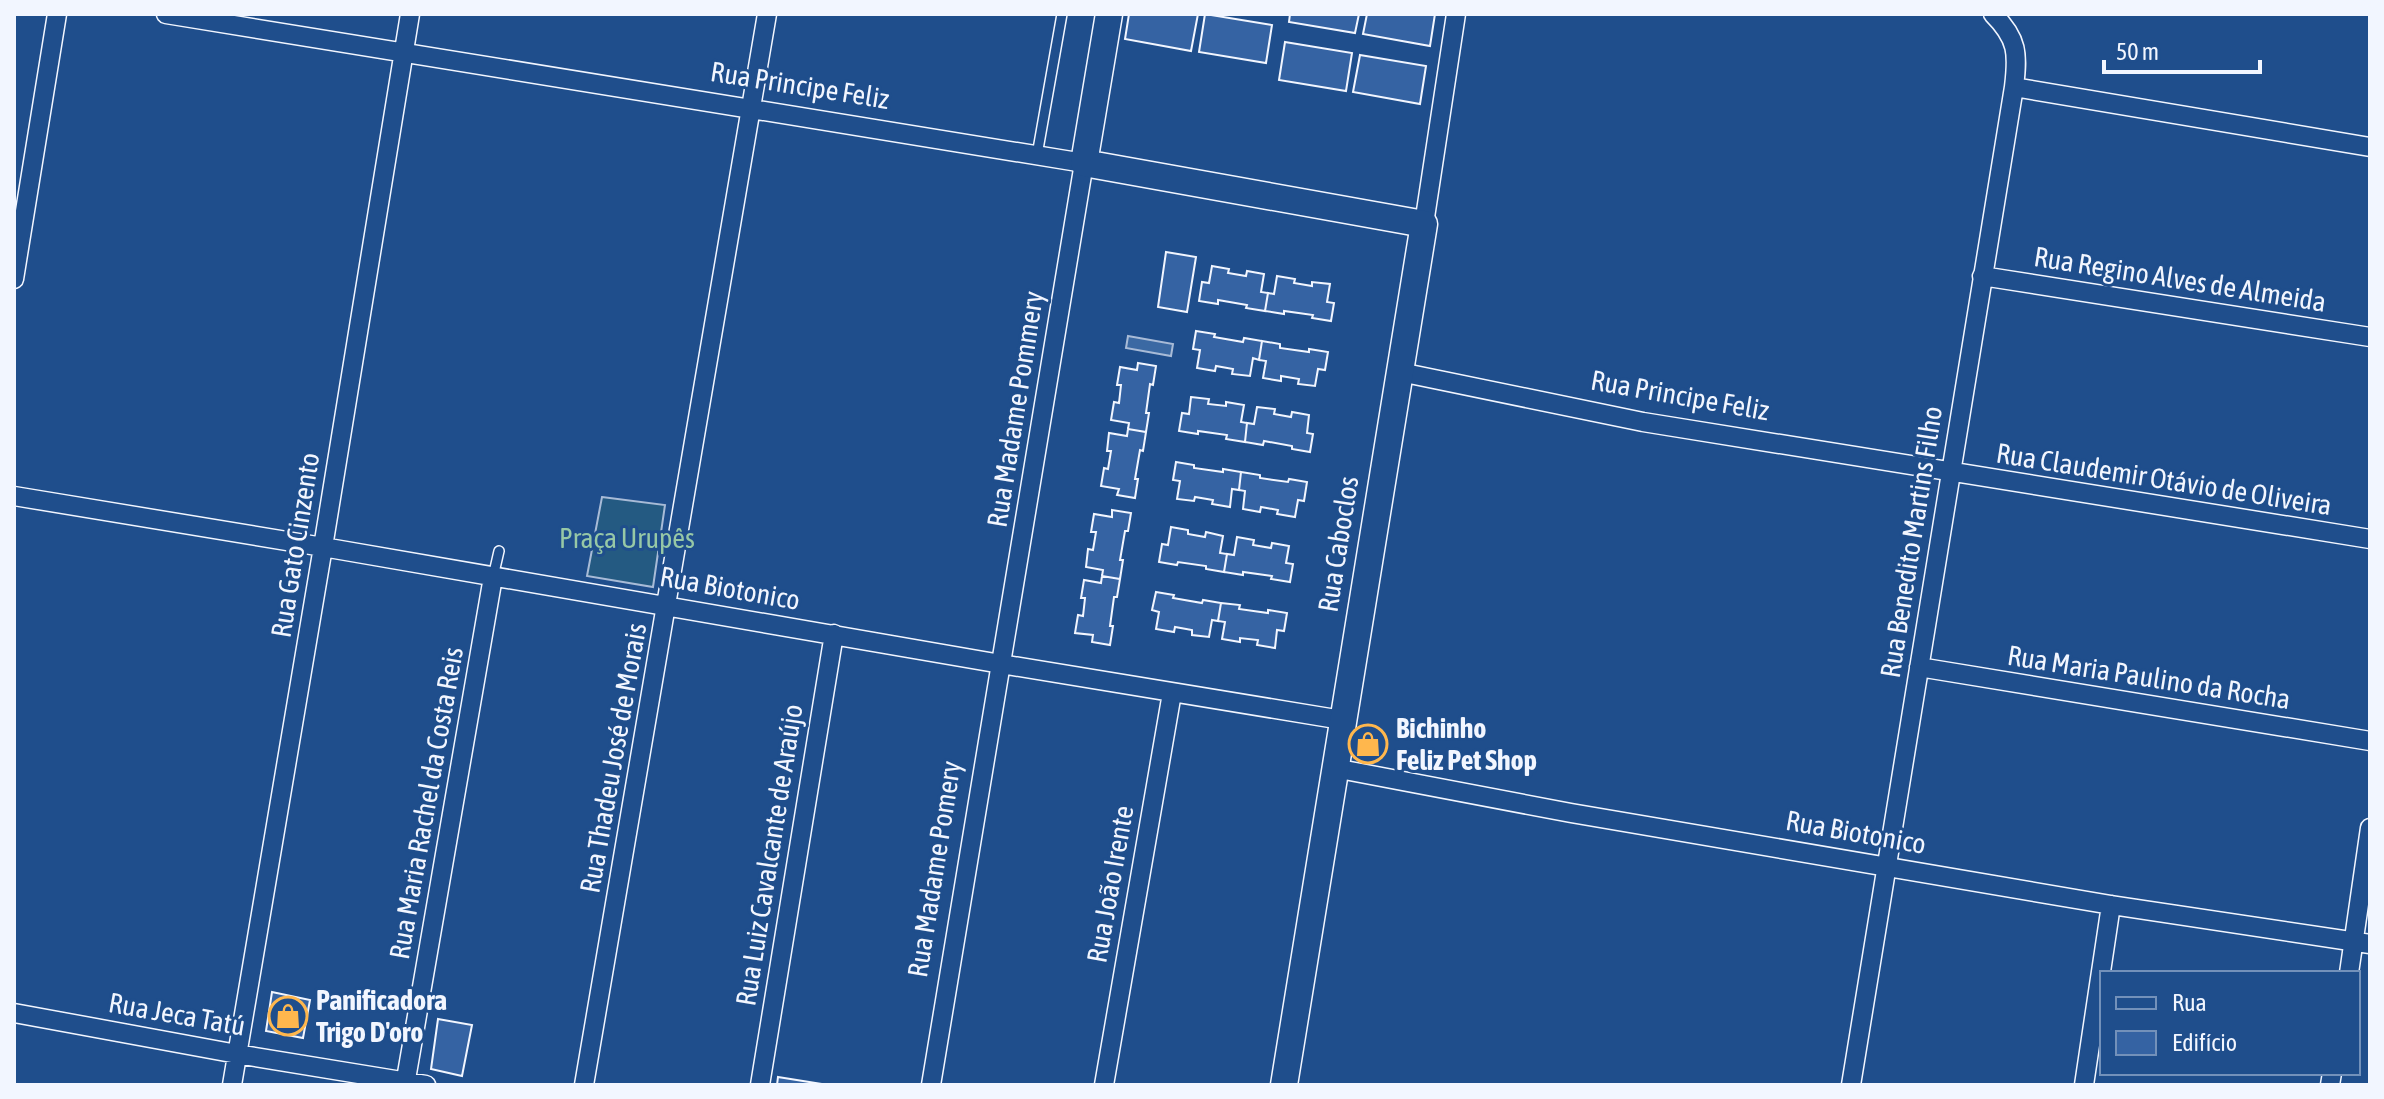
<svg xmlns="http://www.w3.org/2000/svg" width="2384" height="1099" font-family="'Asap Condensed',sans-serif">
<style>
.green{fill:#245a82;stroke:#a8bbd7;stroke-width:2}
.water{fill:#3b69a3;stroke:#a8bbd7;stroke-width:2}
.building{fill:#3563a3;stroke:#f2f6ff;stroke-width:2}
.lines{fill:none;stroke-linecap:round;stroke-linejoin:round}
.lane-casing{stroke:#f2f6ff;stroke-width:12}
.street-casing{stroke:#f2f6ff;stroke-width:21}
.secondary-casing{stroke:#f2f6ff;stroke-width:29}
.lane{stroke:#1f4e8c;stroke-width:9}
.street{stroke:#1f4e8c;stroke-width:18}
.secondary{stroke:#1f4e8c;stroke-width:26}
.labels{text-anchor:middle;stroke-width:6;stroke-linejoin:round;paint-order:stroke}
.street-label{font-size:28px;fill:#f2f6ff;stroke:#1f4e8c}
.park-label{font-size:28px;fill:#97c8a6;stroke:#1f4e8c}
.poi-label{font-size:28px;font-weight:bold;fill:#f2f6ff;stroke:#1f4e8c;text-anchor:start}
</style>
<rect width="100%" height="100%" fill="#1f4e8c"/>
<path class="green" d="M602,497L665,505L653,587L587,576Z"/>
<path class="water" d="M1128,336L1173,344L1171,356L1126,348Z"/>
<path class="building" d="M1129,14H1198L1191,51L1125,39Z
M1205,14L1272,25L1266,63L1199,52Z
M1290,14H1359L1355,33L1289,22Z
M1367,14H1435L1430,46L1363,34Z
M1285,42L1352,53L1346,91L1279,80Z
M1360,55L1426,66L1420,104L1353,92Z
M1166,252L1196,257L1187,312L1158,307Z
M1212,266L1229,269L1228,273L1246,276L1247,271L1264,274L1261,292L1268,293L1265,311L1246,308L1247,305L1218,300V304L1199,301L1202,282L1209,283Z
M1277,276L1295,279L1294,283L1312,286V282L1330,284L1327,302L1334,303L1331,321L1312,318L1313,315L1284,311V314L1265,311L1268,293L1274,294Z
M1196,331L1215,334L1214,337L1243,342L1244,338L1262,341L1259,360L1253,358L1250,376L1232,374L1233,369L1216,366L1215,371L1197,368L1200,350L1193,349Z
M1262,341L1280,344V348L1309,352V349L1328,352L1325,370L1318,369L1315,386L1298,384L1299,379L1281,376V381L1263,378L1266,361L1259,360Z
M1138,363L1156,366L1153,385L1150,384L1146,413H1149L1146,432L1128,429L1129,423L1111,420L1114,402L1119,403L1121,385H1117L1120,367L1137,370Z
M1191,397L1209,399L1208,404L1226,406V402L1244,405L1241,422L1247,423L1245,442L1226,439L1227,435L1198,431V434L1179,431L1182,413L1189,414Z
M1257,407L1275,409L1274,414L1291,417L1292,412L1309,415L1307,433L1313,434L1310,452L1292,449V446L1264,441L1263,445L1245,442L1247,423L1254,424Z
M1128,429L1146,432L1143,451L1140,450L1135,479H1138L1135,498L1117,495L1119,489L1101,486L1104,468L1108,469L1111,451H1107L1109,433L1127,436Z
M1176,462L1194,465V468L1223,472V469L1241,472L1239,490L1232,489L1230,507L1212,504L1213,500L1195,497L1194,501L1177,499L1180,481L1173,480Z
M1241,472L1260,475V478L1288,482L1289,479L1307,482L1304,501L1298,500L1295,517L1277,514L1278,510L1261,507L1260,512L1243,509L1245,491L1239,490Z
M1112,510L1131,513L1128,531H1125L1120,560H1123L1120,579L1102,576L1103,570L1086,567L1088,549L1093,550L1096,532H1091L1094,514L1112,517Z
M1171,527L1188,530V534L1205,537L1206,532L1223,536L1220,553L1227,554L1224,572L1206,569V566L1178,562L1177,565L1159,562L1162,544L1168,545Z
M1237,537L1254,540L1253,545L1271,548L1272,543L1289,546L1286,563L1293,564L1290,582L1271,579L1272,576L1243,572V575L1224,572L1227,554L1234,555Z
M1102,576L1120,579L1117,597H1114L1110,626H1113L1110,645L1092,642L1093,635L1075,633L1078,615L1083,616L1085,598H1081L1084,580L1101,583Z
M1156,592L1174,595L1173,598L1202,603L1203,600L1221,603L1218,621L1212,620L1209,637L1192,635V630L1175,627L1174,632L1156,629L1159,612L1152,610Z
M1221,603L1240,605L1239,609L1268,613V610L1287,613L1284,631L1277,630L1275,648L1257,645L1258,640L1240,638V642L1222,639L1225,622L1218,621Z
M1356,736L1384,739L1380,755L1353,750Z
M272,992L310,1000L303,1038L266,1031Z
M438,1019L472,1025L462,1076L431,1069Z
M778,1077L828,1085H777Z"/>
<g class="lines">
<defs>
<path id="lane" d="M1037,155L1062,14
M493,577L499,551"/>
<path id="street" d="M166,14L1084,163L931,1085
M2014,87L2370,147
M1424,224L1456,14
M1982,276L2370,337
M14,279L57,14
M1400,372L1643,422L2370,539
M14,496L323,547L1001,664L1342,720
M1919,667L2370,741
M1334,768L1571,813L2111,905L2370,944
M2349,973L2370,828
M14,1013L237,1054L426,1085
M232,1085L323,547L410,14
M405,1085L493,577
M584,1085L767,14
M760,1085L834,634
M1104,1085L1172,693
M1851,1085L2014,87C2018,54 2018,39 1993,14
M2084,1085L2111,905
M2330,1085L2332,1073"/>
<path id="secondary" d="M1109,14L1084,163L1424,224L1284,1085"/>
</defs>
<use href="#lane" class="lane-casing"/>
<use href="#street" class="street-casing"/>
<use href="#secondary" class="secondary-casing"/>
<use href="#lane" class="lane"/>
<use href="#street" class="street"/>
<use href="#secondary" class="secondary"/>
</g>
<defs>
<symbol id="shop-ring" viewBox="-11 -11 22 22"><circle r="9.5" fill="#1f4e8c" stroke="#ffb74d" stroke-width="1.5"/><path d="M-5-2.5h2.3a2.7 3.5 0 0 1 5.4 0H5L5.5 6h-11ZM-1.5-2.5h3a1.5 2.3 0 0 0-3 0Z" fill="#ffb74d"/></symbol>
</defs>
<g fill-rule="evenodd">
<use href="#shop-ring" x="1346" y="722" width="44" height="44"/>
<use href="#shop-ring" x="266" y="994" width="44" height="44"/>
</g>
<g class="labels">
<g class="street-label">
<text transform="translate(800 85) rotate(9)" y="10">Rua Principe Feliz</text>
<text transform="translate(2180 279) rotate(9)" y="10">Rua Regino Alves de Almeida</text>
<text transform="translate(1680 395) rotate(10)" y="10">Rua Principe Feliz</text>
<text transform="translate(1015 409) rotate(-81)" y="10">Rua Madame Pommery</text>
<text transform="translate(2164 479) rotate(9)" y="10">Rua Claudemir Otávio de Oliveira</text>
<text transform="translate(1911 542) rotate(-81)" y="10">Rua Benedito Martins Filho</text>
<text transform="translate(1338 544) rotate(-81)" y="10">Rua Caboclos</text>
<text transform="translate(295 545) rotate(-81)" y="10">Rua Gato Cinzento</text>
<text transform="translate(730 588) rotate(10)" y="10">Rua Biotonico</text>
<text transform="translate(2149 677) rotate(9)" y="10">Rua Maria Paulino da Rocha</text>
<text transform="translate(613 758) rotate(-80)" y="10">Rua Thadeu José de Morais</text>
<text transform="translate(426 803) rotate(-80)" y="10">Rua Maria Rachel da Costa Reis</text>
<text transform="translate(1856 832) rotate(10)" y="10">Rua Biotonico</text>
<text transform="translate(769 855) rotate(-81)" y="10">Rua Luiz Cavalcante de Araújo</text>
<text transform="translate(934 869) rotate(-81)" y="10">Rua Madame Pomery</text>
<text transform="translate(1110 884) rotate(-80)" y="10">Rua João Irente</text>
<text transform="translate(177 1014) rotate(10)" y="10">Rua Jeca Tatú</text>
</g>
<g class="park-label">
<text x="627" y="548">Praça Urupês</text>
</g>
<g class="poi-label">
<text x="1396" y="738">Bichinho<tspan x="1396" dy="32">Feliz Pet Shop</tspan></text>
<text x="316" y="1010">Panificadora<tspan x="316" dy="32">Trigo D'oro</tspan></text>
</g>
</g>
<rect width="2384" height="1099" fill="none" stroke="#f2f6ff" stroke-width="32"/>
<rect x="2100" y="971" width="260" height="104" fill="#1f4e8c" stroke="#7391ba" stroke-width="2"/>
<rect x="2116" y="997" width="40" height="12" fill="#1f4e8c" stroke="#7391ba" stroke-width="2"/>
<text x="2172" y="1011" font-size="24" fill="#f2f6ff">Rua</text>
<rect x="2116" y="1031" width="40" height="24" fill="#3563a3" stroke="#7391ba" stroke-width="2"/>
<text x="2172" y="1051" font-size="24" fill="#f2f6ff">Edifício</text>
<path d="M2104 60v12h156v-12" fill="none" stroke="#f2f6ff" stroke-width="4"/>
<text x="2116" y="60" font-size="24" fill="#f2f6ff" stroke="#1f4e8c" stroke-width="6" paint-order="stroke">50 m</text>
</svg>
